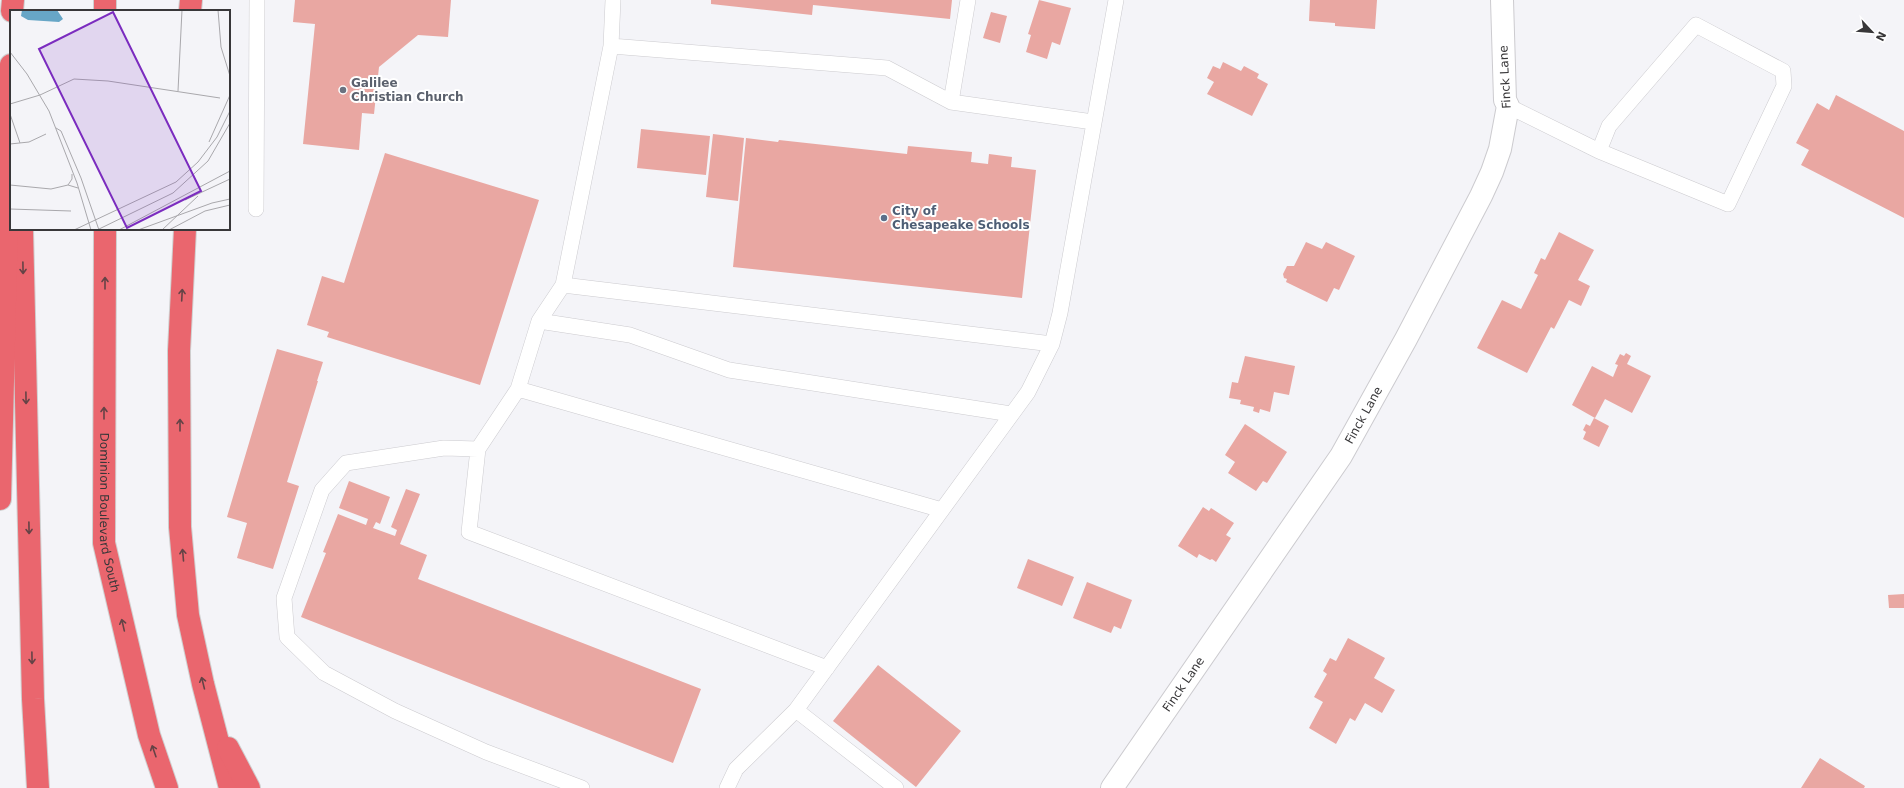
<svg xmlns="http://www.w3.org/2000/svg" width="1904" height="788" font-family="'DejaVu Sans',sans-serif">
<style>
.building{fill:#e9a7a2}
.lines{fill:none;stroke-linecap:round;stroke-linejoin:round}
.lane-casing{stroke:#cccbcf;stroke-width:16}
.street-casing{stroke:#cccbcf;stroke-width:24}
.highway-casing{stroke:#cfcfcf;stroke-width:24}
.lane{stroke:#fff;stroke-width:15}
.street{stroke:#fff;stroke-width:22}
.highway{stroke:#ea666e;stroke-width:22}
.oneway{stroke:#644346}
.worship-dot{fill:#6b7280;stroke:#fff;stroke-width:1.5}
.service-dot{fill:#5c6f8a;stroke:#fff;stroke-width:1.5}
.labels{text-anchor:middle;stroke-width:4;stroke-linejoin:round;paint-order:stroke}
.street-label{font-size:12px;fill:#383739;stroke:#fff}
.worship-label{font-size:12px;font-weight:bold;fill:#5b616d;stroke:#fff;text-anchor:start}
.service-label{font-size:12px;font-weight:bold;fill:#4e5e75;stroke:#fff;text-anchor:start}
.inset-road{fill:none;stroke:#a9a8ac;stroke-width:1}
.view{fill:#7b2cbf;fill-opacity:0.15;stroke:#7b2cbf;stroke-width:2}
.inset-edge{fill:none;stroke:#383739;stroke-width:2}
</style>
<rect width="100%" height="100%" fill="#f4f4f8"/>
<path class="building" d="M295,0H451L448,37L418,35L379,67L374,114L362,113L359,150L303,144L315,24L293,22Z
M711,0H952L950,19L813,5L812,15L711,4Z
M1039,0L1071,8L1060,45L1052,42L1047,59L1026,52L1031,35L1028,34Z
M1310,0H1377L1375,29L1335,26V23L1309,21Z
M991,12L1007,16L1000,43L983,38Z
M1223,62L1241,71L1244,66L1259,74L1257,78L1268,84L1252,116L1207,94L1214,82L1207,78L1213,66L1220,69Z
M1836,95L1904,131V218L1801,165L1809,150L1796,143L1817,103L1829,110Z
M641,129L710,136L706,175L637,168Z
M713,134L744,138L738,201L706,197Z
M746,138L778,142L779,140L907,154L908,146L972,152L971,162L988,164L989,154L1012,157L1011,167L1036,170L1022,298L733,267Z
M385,153L539,200L480,385L327,337L329,332L307,325L322,276L344,283Z
M1559,232L1594,250L1578,280L1590,286L1581,306L1569,300L1554,329L1551,327L1527,373L1477,348L1502,300L1521,309L1538,275L1534,273L1541,258L1545,260Z
M1306,242L1322,249L1326,242L1355,256L1339,290L1334,288L1327,302L1286,282L1287,279L1284,278L1283,274L1287,266H1294Z
M277,349L323,362L317,381H318L287,482L299,486L273,569L237,558L247,523L227,517Z
M1626,353L1631,356L1627,364L1651,376L1632,413L1605,399L1595,418L1572,405L1592,366L1613,377L1618,365L1615,364L1620,354L1624,356Z
M1245,356L1295,366L1289,395L1274,392L1270,412L1260,409L1259,413L1253,411L1254,407L1240,404L1241,400L1229,398L1232,382L1238,383Z
M1594,418L1609,426L1599,447L1583,439L1586,432L1583,430L1586,424L1590,426Z
M1245,424L1287,452L1267,483L1263,481L1256,491L1228,473L1235,462L1225,455Z
M349,481L390,497L380,524L376,522L373,528L395,536L397,530L391,527L406,489L420,494L400,544L427,555L418,579L701,689L673,763L301,617L326,553L323,552L338,514L366,525L368,519L339,508Z
M1203,507L1209,511L1211,508L1234,523L1226,535L1231,538L1216,562L1212,559L1210,560L1199,554L1197,558L1178,546Z
M1028,559L1074,577L1062,606L1017,588Z
M1087,582L1132,600L1121,629L1114,626L1111,633L1073,618Z
M1904,594V608H1889L1888,595Z
M1348,638L1385,658L1374,678L1395,690L1382,713L1365,703L1355,721L1350,718L1336,744L1309,728L1323,702L1314,697L1327,674L1323,671L1330,658L1336,661Z
M878,665L961,731L916,787L833,721Z
M1820,758L1865,786L1864,788H1801Z"/>
<g class="lines">
<defs>
<path id="lane" d="M611,46L613,0
M951,102L968,0
M1508,106L1599,151L1728,204L1784,86L1783,71L1696,25L1609,126L1599,151
M256,209L257,0
M539,321L563,285
M1052,344L563,285L611,46L887,68L951,102L1093,122
M518,389L478,449L444,448L346,463L322,490L284,598L287,637L324,673L395,711L486,752L582,788
M478,449L469,532L827,668
M942,510L518,389L539,321L630,335L729,370L1011,414
M796,710L1028,392L1052,344L1060,313L1116,0
M727,788L736,769L796,710L896,788"/>
<g id="street">
<path id="s1" d="M1112,788L1341,456L1406,339L1481,196L1492,172L1500,149L1508,106L1505,100L1502,0"/>
</g>
<g id="highway">
<path d="M12,11L13,0"/>
<path d="M105,11V0"/>
<path d="M190,11L191,0"/>
<path d="M22,229L33,699L38,788"/>
<path id="s2" d="M105,229L104,543L149,735L167,788"/>
<path d="M185,229L179,351L180,527L188,615L203,684L230,788"/>
<path d="M0,499L11,65"/>
<path d="M228,748L249,788"/>
</g>
</defs>
<use href="#lane" class="lane-casing"/>
<use href="#street" class="street-casing"/>
<use href="#highway" class="highway-casing"/>
<use href="#lane" class="lane"/>
<use href="#street" class="street"/>
<use href="#highway" class="highway"/>
</g>
<defs><path id="oneway-shaft" d="M-6 0H5M1.5-3L5.5 0L1.5 3" fill="none" stroke-width="1.6" stroke-linecap="round" stroke-linejoin="round"/></defs>
<g class="oneway">
<use href="#oneway-shaft" transform="translate(23 268) rotate(89)"/>
<use href="#oneway-shaft" transform="translate(105 283) rotate(-90)"/>
<use href="#oneway-shaft" transform="translate(182 295) rotate(-87)"/>
<use href="#oneway-shaft" transform="translate(26 398) rotate(89)"/>
<use href="#oneway-shaft" transform="translate(104 413) rotate(-90)"/>
<use href="#oneway-shaft" transform="translate(180 425) rotate(-90)"/>
<use href="#oneway-shaft" transform="translate(29 528) rotate(89)"/>
<use href="#oneway-shaft" transform="translate(183 555) rotate(-95)"/>
<use href="#oneway-shaft" transform="translate(123 625) rotate(-103)"/>
<use href="#oneway-shaft" transform="translate(32 658) rotate(89)"/>
<use href="#oneway-shaft" transform="translate(203 683) rotate(-104)"/>
<use href="#oneway-shaft" transform="translate(154 751) rotate(-109)"/>
</g>
<circle class="worship-dot" cx="343" cy="90" r="4"/>
<circle class="service-dot" cx="884" cy="218" r="4"/>
<g class="labels">
<g class="street-label">
<text transform="translate(1505 77) rotate(-93)" y="4">Finck Lane</text>
<text dy="4" stroke="none"><textPath href="#s1" startOffset="450">Finck Lane</textPath></text>
<text dy="4" stroke="none"><textPath href="#s2" startOffset="284">Dominion Boulevard South</textPath></text>
<text dy="4" stroke="none"><textPath href="#s1" startOffset="126">Finck Lane</textPath></text>
</g>
<g class="worship-label">
<text x="351" y="87">Galilee<tspan x="351" dy="14">Christian Church</tspan></text>
</g>
<g class="service-label">
<text x="892" y="215">City of<tspan x="892" dy="14">Chesapeake Schools</tspan></text>
</g>
</g>
<g transform="translate(10 10)">
<rect width="220" height="220" fill="#f4f4f8"/>
<path d="M12,0H47L53,9L49,12L18,10L11,6Z" fill="#67a6c6"/>
<path class="inset-road" d="M208,0L211,37L220,66M0,42L17,64L39,101L67,173L81,220M168,81L172,0M0,94L30,85L64,69L98,71L210,88M0,104L10,133M46,118L51,121L71,168L89,220M199,132L220,85M0,134L19,132L36,124M62,164V169L58,175L68,178M0,175L41,179L58,175M175,190L220,169M0,199L61,201M64,220L166,172L188,152L207,127L220,101M87,220L163,183L198,151L220,113M109,220L220,161M128,220L202,193L220,189M152,220L188,186M159,220L195,201L220,195"/>
<path class="view" d="M103,2L191,181L117,218L29,39Z"/>
<rect width="220" height="220" class="inset-edge"/>
</g>
<g transform="translate(1872 32) rotate(116)" stroke="#ffffff" stroke-width="3" paint-order="stroke">
<path d="M0-3L7 15L0 10L-7 15Z" fill="#383739"/>
<text y="-6" font-size="11" font-weight="bold" text-anchor="middle" fill="#383739">N</text>
</g>
</svg>
